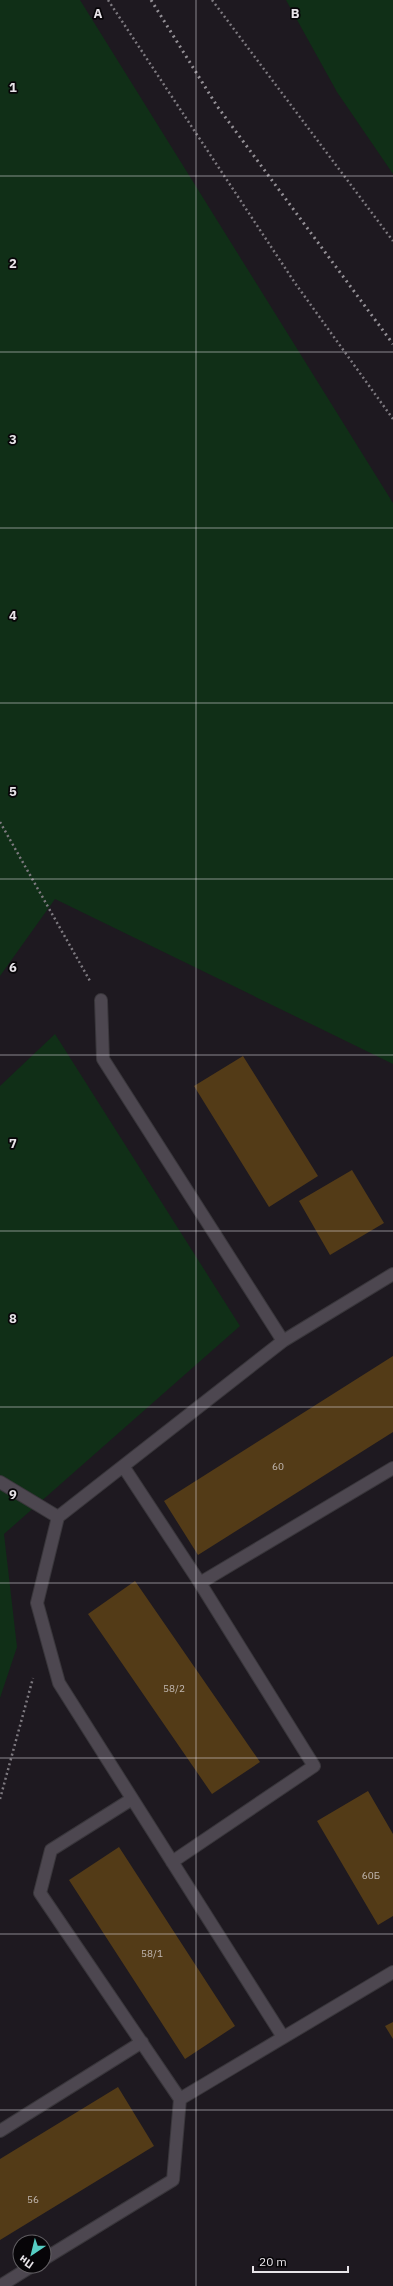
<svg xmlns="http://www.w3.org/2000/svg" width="393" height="2286" font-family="'IBM Plex Sans',sans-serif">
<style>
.green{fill:#102f17}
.building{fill:#533b17}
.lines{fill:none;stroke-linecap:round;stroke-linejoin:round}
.minor-casing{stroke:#39363b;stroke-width:14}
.path{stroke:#7e7a80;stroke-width:2.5;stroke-dasharray:2 3;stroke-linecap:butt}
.minor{stroke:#4d4750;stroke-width:12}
.rail{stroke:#949096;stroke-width:3;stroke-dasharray:2 4;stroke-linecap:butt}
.grid{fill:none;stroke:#e8e4e9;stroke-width:1;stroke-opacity:0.55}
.labels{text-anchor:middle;stroke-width:3.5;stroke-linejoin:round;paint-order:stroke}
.number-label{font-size:10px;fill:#c3bab4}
.grid-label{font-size:13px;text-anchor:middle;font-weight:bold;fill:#e8e4e9;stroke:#070508;stroke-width:3.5;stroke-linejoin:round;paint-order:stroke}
</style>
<rect width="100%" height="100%" fill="#1e1920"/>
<path class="green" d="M0,0H80L393,503V1064L55,899L0,976Z
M286,0H393V174L337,92Z
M55,1034L240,1326L4,1534L17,1647L0,1698V1086Z"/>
<path class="building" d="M243,1056L318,1176L269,1207L194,1086Z
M352,1170L384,1223L330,1255L299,1201Z
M393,1356V1432L198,1555L164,1501Z
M135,1581L260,1762L212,1794L88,1614Z
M368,1791L393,1834V1916L378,1925L317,1821Z
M119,1847L235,2026L185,2059L69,1880Z
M393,2022V2039L385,2026Z
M118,2087L154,2146L0,2240V2159Z"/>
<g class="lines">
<defs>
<path id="minor" d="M101,1000L103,1059L283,1341L393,1274
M123,1466L200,1583L393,1468
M0,1482L58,1517
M132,1799L51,1850L40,1893L180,2099
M172,1862L314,1766L200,1583
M283,2037L59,1683L37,1603L58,1517L283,1341
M0,2131L142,2042
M44,2259L173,2180L180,2099L393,1972
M0,2286L32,2266"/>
</defs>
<use href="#minor" class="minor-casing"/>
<path class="path" d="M108,0L295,283L393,419
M212,0L393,241
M0,822L90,981
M0,1799L33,1678"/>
<use href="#minor" class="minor"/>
<path class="rail" d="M151,0L217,106L393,344"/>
</g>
<path class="grid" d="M196,0V2286M0,176H393M0,352H393M0,528H393M0,703H393M0,879H393M0,1055H393M0,1231H393M0,1407H393M0,1583H393M0,1758H393M0,1934H393M0,2110H393"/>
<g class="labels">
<g class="number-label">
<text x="278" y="1470">60</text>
<text x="174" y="1692">58/2</text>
<text x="371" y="1879">60Б</text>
<text x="152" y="1957">58/1</text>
<text x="33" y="2203">56</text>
</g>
</g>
<g class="grid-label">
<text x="98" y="18">A</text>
<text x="295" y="18">B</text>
<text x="13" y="92">1</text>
<text x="13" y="268">2</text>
<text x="13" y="444">3</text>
<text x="13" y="620">4</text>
<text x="13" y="796">5</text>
<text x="13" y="972">6</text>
<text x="13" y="1148">7</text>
<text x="13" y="1323">8</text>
<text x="13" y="1499">9</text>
</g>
<g transform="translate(32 2254) rotate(215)"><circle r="19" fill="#070508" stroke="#615e62"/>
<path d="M0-3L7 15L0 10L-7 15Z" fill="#56cec4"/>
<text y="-6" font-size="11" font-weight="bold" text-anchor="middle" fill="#e8e4e9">Пн</text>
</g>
<path d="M253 2266v6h95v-6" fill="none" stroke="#e8e4e9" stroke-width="2"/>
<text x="259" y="2266" font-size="12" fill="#e8e4e9" stroke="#070508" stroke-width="3" paint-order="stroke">20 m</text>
</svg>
